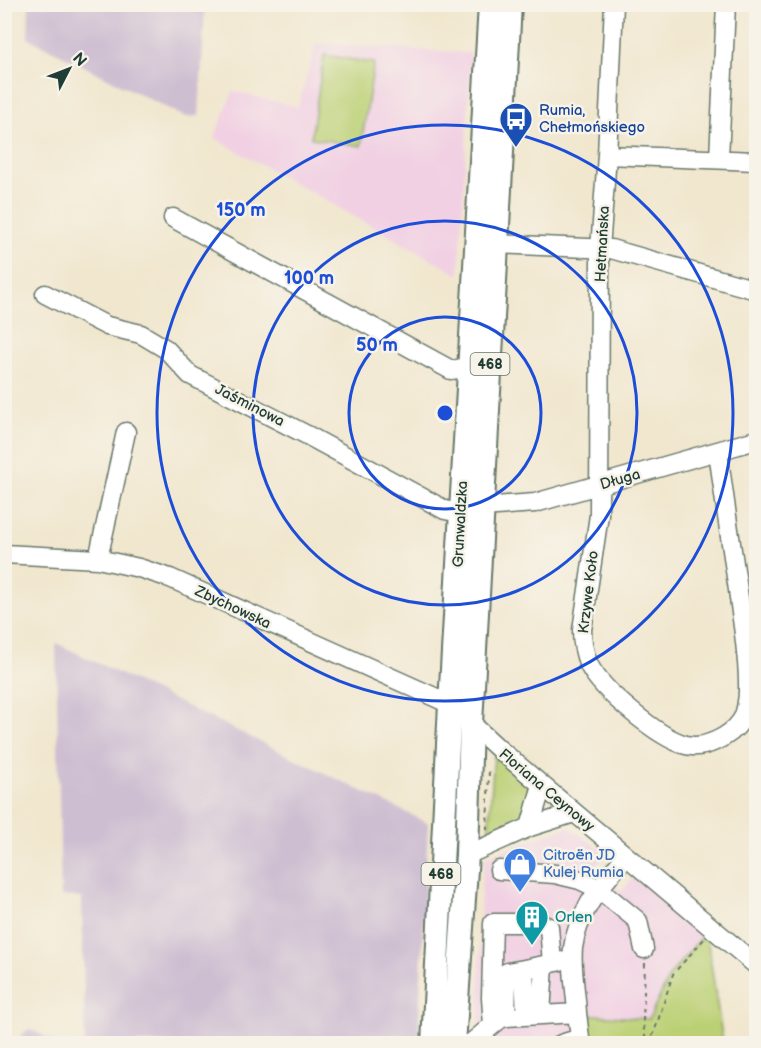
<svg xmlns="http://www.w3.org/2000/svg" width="761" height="1048" font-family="'Balsamiq Sans',sans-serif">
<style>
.built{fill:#f1d0e3}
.industrial{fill:#cebed1}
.green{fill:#bbd074;stroke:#6d8654;stroke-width:1.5}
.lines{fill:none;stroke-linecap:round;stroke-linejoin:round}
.minor-casing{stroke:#68786a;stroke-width:21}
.major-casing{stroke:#68786a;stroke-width:26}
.path{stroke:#68786a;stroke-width:2;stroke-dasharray:4.5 4.5;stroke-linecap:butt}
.minor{stroke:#fff;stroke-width:18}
.major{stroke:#fff;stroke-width:22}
.rail-casing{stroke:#1f3d34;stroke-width:6}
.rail{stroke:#f7f3e8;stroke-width:4;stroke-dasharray:11;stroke-linecap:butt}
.ring{fill:none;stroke:#1d4ed8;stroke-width:3}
.labels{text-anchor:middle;stroke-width:5;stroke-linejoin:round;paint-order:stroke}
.shield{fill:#f7f3e8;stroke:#60746a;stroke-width:1.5}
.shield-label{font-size:14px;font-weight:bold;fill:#1f3d34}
.transit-label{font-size:15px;fill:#164399;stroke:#f7f3e8;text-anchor:start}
.street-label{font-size:15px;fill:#1f3d34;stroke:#f7f3e8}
.shop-label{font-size:15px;fill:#366cbe;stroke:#f7f3e8;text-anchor:start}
.culture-label{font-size:15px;fill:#0d838f;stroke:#f7f3e8;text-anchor:start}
.centre{fill:#1d4ed8;stroke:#f7f3e8;stroke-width:3}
.ring-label{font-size:18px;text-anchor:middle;font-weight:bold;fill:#1d4ed8;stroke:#f7f3e8;stroke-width:5;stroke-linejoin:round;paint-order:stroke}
</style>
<rect width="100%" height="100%" fill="#f7f3e8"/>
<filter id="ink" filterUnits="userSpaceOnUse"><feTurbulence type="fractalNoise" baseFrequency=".0167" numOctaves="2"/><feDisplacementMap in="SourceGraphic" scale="12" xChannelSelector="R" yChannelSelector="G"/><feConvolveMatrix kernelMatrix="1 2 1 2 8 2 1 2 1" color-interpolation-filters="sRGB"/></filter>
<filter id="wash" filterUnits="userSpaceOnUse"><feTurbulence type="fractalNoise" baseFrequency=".008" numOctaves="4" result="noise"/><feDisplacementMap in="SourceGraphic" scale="24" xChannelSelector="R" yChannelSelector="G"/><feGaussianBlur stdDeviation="1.35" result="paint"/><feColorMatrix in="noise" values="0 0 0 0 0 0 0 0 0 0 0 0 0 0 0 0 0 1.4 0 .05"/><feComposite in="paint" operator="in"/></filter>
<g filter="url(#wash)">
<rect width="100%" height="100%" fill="#f1e7cf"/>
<path class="built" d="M316,43L471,53L459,275L214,138L233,91L298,107Z
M569,827L604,852L592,873L622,891L633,877L704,934L670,975L649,1019L583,1014L585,1043L479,1044L480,913L482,880L486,857Z"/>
<path class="industrial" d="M29,5H205L199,116L185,117L28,38Z
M56,643L428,823L418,1043H85L82,898L61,896Z
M29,1029L58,1043H21V1035Z"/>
<path class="green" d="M324,55L374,63L361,146L311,138Z
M494,756L530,787L533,798L524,824L488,838Z
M704,934L709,936L707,937L723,1043H585L582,1014L649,1019L670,975Z"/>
</g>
<g filter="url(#ink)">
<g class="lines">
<defs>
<path id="minor" d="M614,4L607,155L600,249L599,515L582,630C582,643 584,653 589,665C601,690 659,738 686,745C704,750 731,736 741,721C746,714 748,698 748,690C749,657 742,623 738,590C731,544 724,497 718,451
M607,155L756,161
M719,159L726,4
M173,218L451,370L470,367
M496,244L611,249L756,290
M45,294L107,326L141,334L166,349L190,375L307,435L445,510L460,513
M482,507L535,503L756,440
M4,554L98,559L139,568L170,578L450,704L500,750L756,965
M98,559L126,432
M530,827L542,785
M467,855L530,827L574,813
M499,870L555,874L580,880L599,889L638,921L644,949
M541,1015L544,965L560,961
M526,1016L524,969L544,965
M506,1017L507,972L524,969
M493,1025L491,998L493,923H539L549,927L552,963
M470,1044L500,1019L506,1017L577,1013C576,992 571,968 573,948C578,910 603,884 626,856
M561,1044L580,1038L577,1013"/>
<path id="major" d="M433,1044L450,704L490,4
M454,1044L467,855L471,724L510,4"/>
</defs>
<use href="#minor" class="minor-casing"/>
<use href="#major" class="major-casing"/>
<path class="path" d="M487,830L489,770
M645,963L643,1022L646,1044
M647,1044L654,1033L673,974L704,939"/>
<use href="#minor" class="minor"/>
<use href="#major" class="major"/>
<defs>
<path id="rail" d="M4,831L6,1044"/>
</defs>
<use href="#rail" class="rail-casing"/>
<use href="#rail" class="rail"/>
</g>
</g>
<g class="ring">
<circle cx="445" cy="413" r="96"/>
<circle cx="445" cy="413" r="192"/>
<circle cx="445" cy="413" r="288"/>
</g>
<defs>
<symbol id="bus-pin" viewBox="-11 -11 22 30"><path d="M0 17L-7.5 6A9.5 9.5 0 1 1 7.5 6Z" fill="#1a4fb4" stroke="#f7f3e8"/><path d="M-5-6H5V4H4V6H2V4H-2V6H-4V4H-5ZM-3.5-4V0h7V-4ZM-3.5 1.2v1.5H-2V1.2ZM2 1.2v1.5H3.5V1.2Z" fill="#fff"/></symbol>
<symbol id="shop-pin" viewBox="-11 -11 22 30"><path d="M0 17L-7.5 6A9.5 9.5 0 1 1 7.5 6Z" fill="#3f7fe0" stroke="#f7f3e8"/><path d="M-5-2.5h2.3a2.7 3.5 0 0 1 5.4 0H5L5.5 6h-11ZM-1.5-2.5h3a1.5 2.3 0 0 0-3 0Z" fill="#fff"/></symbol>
<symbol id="building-pin" viewBox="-11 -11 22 30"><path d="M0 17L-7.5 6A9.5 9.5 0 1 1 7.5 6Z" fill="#0f9aa8" stroke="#f7f3e8"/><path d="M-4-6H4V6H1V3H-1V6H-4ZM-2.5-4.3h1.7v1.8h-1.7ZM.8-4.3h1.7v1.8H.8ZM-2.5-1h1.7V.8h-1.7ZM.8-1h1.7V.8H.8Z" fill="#fff"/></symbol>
</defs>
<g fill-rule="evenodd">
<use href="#bus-pin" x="497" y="100" width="38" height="52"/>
<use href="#shop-pin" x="501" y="845" width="38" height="52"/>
<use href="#building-pin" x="513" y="898" width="38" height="52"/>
</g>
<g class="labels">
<g class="shield">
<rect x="470.5" y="353" width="39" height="22" rx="4.5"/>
<rect x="421.5" y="863" width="39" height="22" rx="4.5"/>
</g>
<g class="shield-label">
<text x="490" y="369">468</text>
<text x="441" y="879">468</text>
</g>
<g class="transit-label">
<text x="539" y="115">Rumia,<tspan x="539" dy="17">Chełmońskiego</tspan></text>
</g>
<g class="street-label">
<text transform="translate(602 244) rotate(-87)" y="5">Hetmańska</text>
<text transform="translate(250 405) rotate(27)" y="5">Jaśminowa</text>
<text transform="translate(620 479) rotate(-16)" y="5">Długa</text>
<text transform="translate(460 524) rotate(-87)" y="5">Grunwaldzka</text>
<text transform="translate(588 592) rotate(-83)" y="5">Krzywe Koło</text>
<text transform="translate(233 607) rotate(25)" y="5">Zbychowska</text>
<text transform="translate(547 790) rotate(40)" y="5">Floriana Ceynowy</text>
</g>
<g class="shop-label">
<text x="543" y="860">Citroën JD<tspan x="543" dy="17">Kulej Rumia</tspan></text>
</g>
<g class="culture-label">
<text x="555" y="922">Orlen</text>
</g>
</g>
<circle cx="445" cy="413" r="9" class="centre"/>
<g class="ring-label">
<text x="241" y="216">150 m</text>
<text x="309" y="284">100 m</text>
<text x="377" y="351">50 m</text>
</g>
<rect width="761" height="1048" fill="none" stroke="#f7f3e8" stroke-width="24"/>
<g transform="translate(69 69) rotate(48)" stroke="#f7f3e8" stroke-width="4.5" paint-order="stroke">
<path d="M0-4.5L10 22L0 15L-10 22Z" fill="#1f3d34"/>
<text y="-9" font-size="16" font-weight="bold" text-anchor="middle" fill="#1f3d34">N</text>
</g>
</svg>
